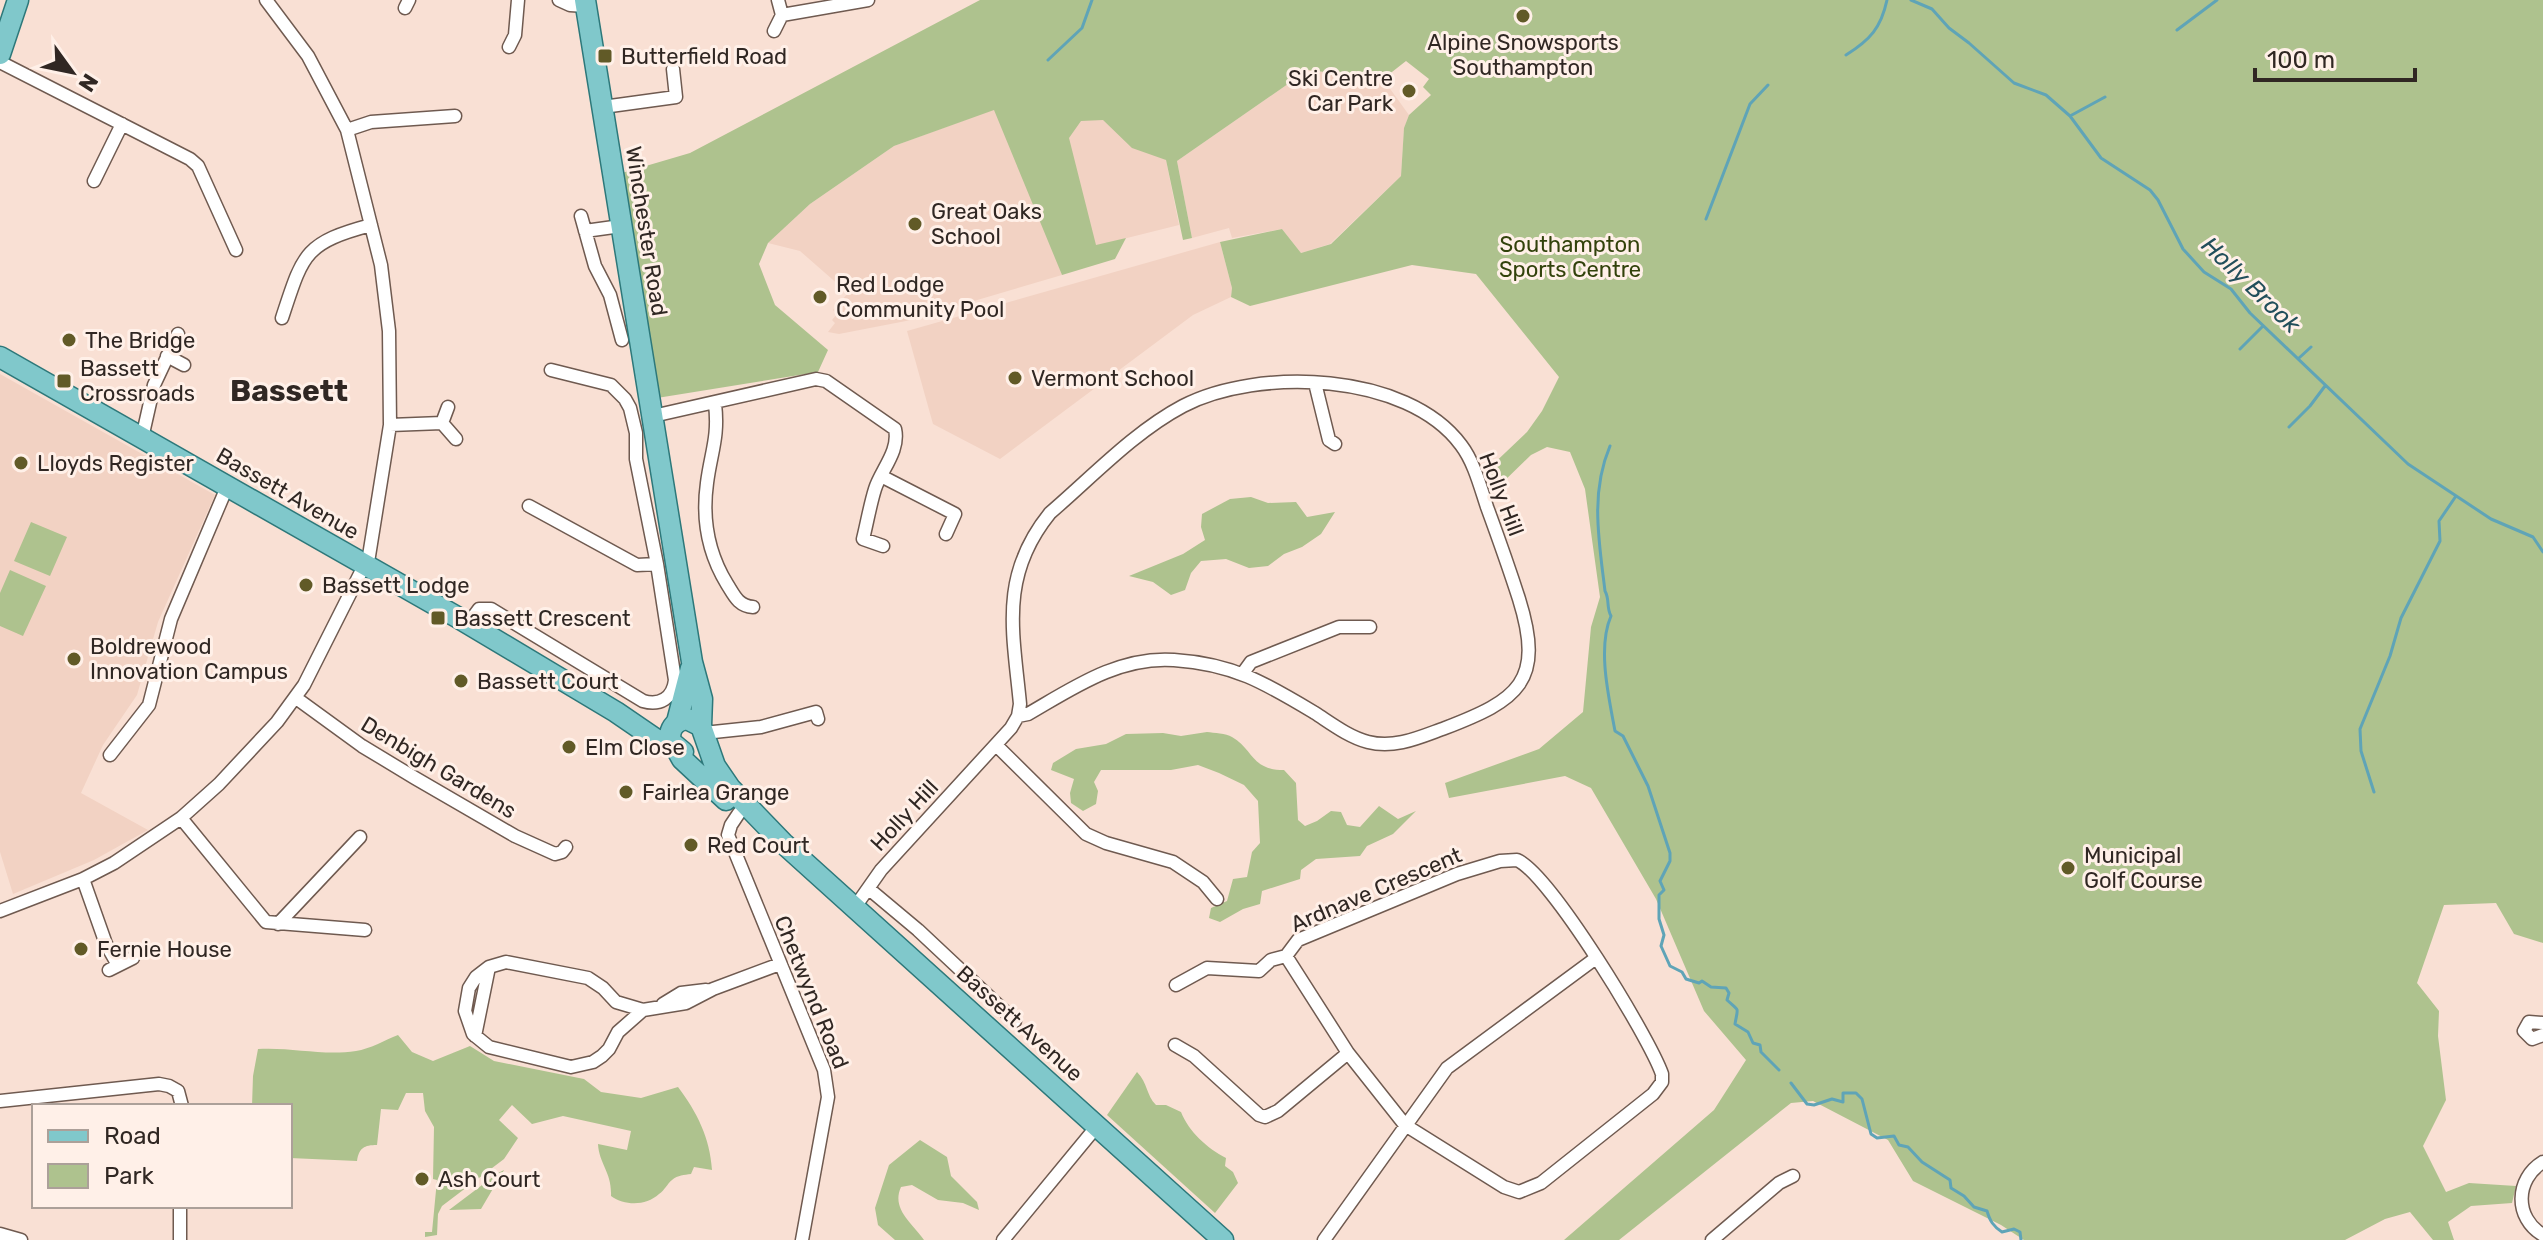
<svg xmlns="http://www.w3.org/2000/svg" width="2543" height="1240" font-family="Rubik,sans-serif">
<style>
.built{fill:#f2d2c3}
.green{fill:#aec28e}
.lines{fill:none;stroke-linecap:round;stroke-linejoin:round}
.stream{stroke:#5fa4b7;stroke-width:3}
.street-casing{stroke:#6f5a50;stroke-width:15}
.primary-casing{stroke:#2d787a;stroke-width:23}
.street{stroke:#fff;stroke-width:12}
.primary{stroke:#80c8cb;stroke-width:20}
.poi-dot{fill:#615a27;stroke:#fff0e8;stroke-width:3}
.labels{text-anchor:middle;stroke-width:6;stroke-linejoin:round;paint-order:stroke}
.poi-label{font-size:22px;fill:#302723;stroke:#fff0e8;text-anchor:start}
.street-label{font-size:22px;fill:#302723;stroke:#fff0e8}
.park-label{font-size:22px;fill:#32420b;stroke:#fff0e8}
.water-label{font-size:24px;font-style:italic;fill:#224f5b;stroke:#fff0e8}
.district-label{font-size:30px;font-weight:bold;fill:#302723;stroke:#fff0e8}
</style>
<rect width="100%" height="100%" fill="#f9e0d4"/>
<path class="built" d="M1308,70L1383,79L1409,115L1404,129L1401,176L1330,244L1301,253L1282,229L1232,238L1229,228L1192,238L1177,161Z
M1079,78L1166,160L1179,225L1055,256L1062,275L906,321L839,334L828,332L835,323L832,320L837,314L833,310L848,293L800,251L768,243L810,204L894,146Z
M1220,242L1232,288L1231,297L1193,315L1000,459L933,424L907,331Z
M0,374L215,495L158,622L137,695L103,745L81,793L148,830L94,860L13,894L0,852Z"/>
<path class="green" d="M980,0H2543V943L2514,934L2496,903L2444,905L2417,983L2439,1011L2438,1036L2446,1100L2423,1146L2446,1192L2469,1183L2516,1186L2512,1203L2471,1206L2448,1222L2454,1240H2433L2410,1212L2385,1219L2345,1240H2024L2001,1225L1913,1181L1888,1140L1813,1101L1791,1103L1619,1240H1564L1714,1110L1746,1060L1704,1011L1656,899L1591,788L1565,776L1449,798L1445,783L1539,749L1583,712L1591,627L1600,597L1585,489L1570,452L1547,447L1531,455L1497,488L1486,471L1527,432L1542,411L1559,377L1476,274L1412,265L1250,306L1231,297L1232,288L1220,242L1282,229L1301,253L1331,244L1401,176L1404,128L1409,115L1431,95L1423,87L1429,79L1406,61L1383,79L1308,70L1177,161L1192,238L1183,240L1166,160L1132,148L1103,120L1081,121L1069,138L1096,245L1126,238L1115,259L1062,275L994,110L894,146L810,204L768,243L759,264L775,305L828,350L818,372L657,398L622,173L690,153Z
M1251,497L1268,503L1296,502L1307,517L1335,512L1321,534L1302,547L1284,554L1268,566L1249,568L1226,559L1201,561L1191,573L1185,590L1171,595L1153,582L1129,576L1183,554L1205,540L1201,527L1202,514L1230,499Z
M31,522L67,537L50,576L14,561Z
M10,570L46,586L23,636L0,626V593Z
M1207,732C1214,733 1226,733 1232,737C1254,750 1251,770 1284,770L1296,783L1298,820L1305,826L1317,821L1331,811L1341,812L1347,825L1360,827L1379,806L1398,819L1416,811L1393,834L1367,846L1360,856L1316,859L1301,870L1300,879L1262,891L1260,904L1243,909L1220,922L1209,918L1211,908L1227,901L1233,879L1247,877L1252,852L1260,843L1258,801L1244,785L1219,773L1198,765L1171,770H1101L1094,782L1098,791L1096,804L1083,811L1071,803L1070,793L1074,779L1051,770L1053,763L1076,749L1106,744L1126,734L1163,733L1181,736Z
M398,1035L412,1052L433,1061L470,1046L494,1061L584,1079L601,1092L641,1098L678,1087C697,1112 710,1138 712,1170L694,1167L691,1174C684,1175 678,1175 672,1180C667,1184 665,1190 659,1194C646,1206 625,1206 611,1196C612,1172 599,1164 598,1144L627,1150L631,1131L563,1116L532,1124L512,1105L499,1120L518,1138L504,1159L442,1206L438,1214L437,1235L425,1237V1232H432L437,1180L433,1179L434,1127L425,1111L423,1093H406L398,1110L381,1109L377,1145C364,1145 359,1148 357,1161L290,1158V1106H252L253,1076L258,1049C291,1047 323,1056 356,1051C370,1049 385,1040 398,1035Z
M1137,1072C1148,1083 1146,1095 1156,1105H1166L1181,1112C1189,1132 1207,1148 1226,1158L1225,1166L1233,1172L1238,1183L1215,1213L1107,1115Z
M920,1140L947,1157L951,1176L977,1202L979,1210L963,1203L938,1200L912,1185L901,1187C891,1209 912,1223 924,1240H895L878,1225L875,1208L889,1165Z
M504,1170L481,1209L449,1210L498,1173Z"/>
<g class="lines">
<path class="stream" d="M1911,0L1932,9L1949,28L1969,43L2014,83L2046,95L2070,116L2101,158L2150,190L2158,200L2183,249L2204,272L2231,289L2250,313L2408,464L2491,519L2533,537L2543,552
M2177,30L2217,0
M1846,55C1870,40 1881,28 1887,0
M1048,60L1082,28L1092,0
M2070,116L2105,97
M1706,219L1750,104L1768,85
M2240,349L2263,326
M2299,358L2311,347
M2289,427L2310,406L2325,386
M1610,446C1590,493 1599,541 1605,591C1610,600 1606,607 1611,616C1597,648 1609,698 1615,731L1623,736L1648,786L1670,853V861L1660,881L1664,890L1659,895V919L1664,935L1661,946L1670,966L1682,972L1686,979L1699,983L1702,981L1711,987L1726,988L1729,993L1727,1000C1740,1012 1738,1006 1735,1024L1748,1032L1753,1043L1760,1045L1761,1052L1779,1070
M2374,792L2361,751L2360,729L2390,656L2401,618L2440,541L2439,521L2456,496
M1791,1083L1807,1104L1814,1105L1832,1099L1843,1102V1093H1856L1862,1099L1871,1134L1877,1138L1894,1136L1899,1145L1908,1147L1922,1162L1950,1180L1951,1188L1964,1196L1974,1207L1987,1211C1990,1221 1993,1226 2002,1232L2014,1229L2020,1232L2021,1240"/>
<defs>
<path id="street" d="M559,0L570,5L586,6
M405,8L409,0
M782,15L868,0
M774,31L782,15L778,0
M509,47L515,35L518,0
M0,62L190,159L198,166L236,250
M603,107L676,97L673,69
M347,130L371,122L455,116
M94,181L122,124
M581,216L595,266L610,295L622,340
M585,231L621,226
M282,318C303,254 304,243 371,225
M167,356L184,365
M1315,383L1329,440L1335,444
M715,404C719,437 711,452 707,483C702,519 708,553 727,584C734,595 738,606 753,607
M448,407L442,423L456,439
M653,416L816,379L826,381L895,429C900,451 881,470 875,489C870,505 867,523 863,539L883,546
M390,425L442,423
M142,438L154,385L178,334
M881,476L955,514L946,534
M529,506L637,565L657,564
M468,624L479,609H491L643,701C660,706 673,698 675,680L657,564L636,459V433L630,408L625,399L611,385L551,370
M1243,673L1251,662L1339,627H1370
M296,698L362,746L415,778L515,836L555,854L562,852L566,847
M704,733L761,727L816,712L818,719
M996,745L1086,834L1106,843L1173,862L1203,882L1217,899
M110,755L149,705L171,619L227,487
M739,813L731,825L728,835L824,1070L828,1097L802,1240
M181,818L266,922L365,930
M1517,860C1550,874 1649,1037 1662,1074V1082L1653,1094L1541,1183L1519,1192L1504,1187L1405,1125L1348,1053L1286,956L1298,940L1457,874L1500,861Z
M83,879L106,944L118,965
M869,889L918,930L1015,1021
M855,907L881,870L1011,728L1018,716L1020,704C1013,631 999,576 1050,513C1092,477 1134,432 1183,406C1258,367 1407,372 1461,445C1474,462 1480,486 1487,507C1498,537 1509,568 1519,599C1545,682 1518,700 1445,728C1420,737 1395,749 1368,742C1349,737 1332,724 1315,713C1265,683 1234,664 1174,660C1119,656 1073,688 1028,714L1018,716
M0,911L83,879L114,863L181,818L219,784L277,722L304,685L369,556L390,425L389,331L381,265L347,130L308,56L266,0
M278,924L360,837
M109,970L133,958
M1176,985L1207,968L1259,971L1271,960L1286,956
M663,1004L681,993L706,990
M643,1010L618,1032L609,1049L602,1056L593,1062L571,1067L489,1047L473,1034L465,1011L469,988L476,977L489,967L506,962L588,978L603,988L616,1002L643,1010L686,1003L713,989L780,964
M2543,1023L2529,1022L2524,1031L2532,1039L2543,1035
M475,1036L489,967
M1175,1045L1194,1056L1259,1115L1265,1117L1278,1111L1348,1053
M0,1101L159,1084L169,1086L178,1091L182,1106
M2543,1162C2515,1179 2514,1218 2543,1235
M0,1234L21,1240
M180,1240V1206
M1003,1240L1097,1126
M1324,1240L1447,1068L1596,958
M1712,1240L1779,1183L1793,1176"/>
<path id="primary" d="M585,0L692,662L702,699L701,726L715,766L730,788L783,843L1223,1240
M0,54L18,0
M0,357L457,617L616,712L654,738L674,747
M677,722L691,668
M677,750L682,759L726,800
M683,752L671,742C668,730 674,721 687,719L701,726"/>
</defs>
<use href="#street" class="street-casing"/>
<use href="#primary" class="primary-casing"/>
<use href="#street" class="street"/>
<use href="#primary" class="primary"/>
</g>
<g class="poi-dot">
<circle cx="1523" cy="16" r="8"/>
<rect x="597" y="48" width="16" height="16" rx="4"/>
<circle cx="1409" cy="91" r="8"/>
<circle cx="915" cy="224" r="8"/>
<circle cx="820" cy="297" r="8"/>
<circle cx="69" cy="340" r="8"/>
<circle cx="1015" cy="378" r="8"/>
<rect x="56" y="373" width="16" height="16" rx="4"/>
<circle cx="21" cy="463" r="8"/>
<circle cx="306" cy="585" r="8"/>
<rect x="430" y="610" width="16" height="16" rx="4"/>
<circle cx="74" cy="659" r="8"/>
<circle cx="461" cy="681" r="8"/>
<circle cx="569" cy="747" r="8"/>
<circle cx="626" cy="792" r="8"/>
<circle cx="691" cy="845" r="8"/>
<circle cx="2068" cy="868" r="8"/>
<circle cx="81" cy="949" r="8"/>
<circle cx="422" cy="1179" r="8"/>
</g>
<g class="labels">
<g class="poi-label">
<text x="1523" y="50" text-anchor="middle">Alpine Snowsports<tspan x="1523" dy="25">Southampton</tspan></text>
<text x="621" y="64">Butterfield Road</text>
<text x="1393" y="86" text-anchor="end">Ski Centre<tspan x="1393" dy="25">Car Park</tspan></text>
<text x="931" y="219">Great Oaks<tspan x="931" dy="25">School</tspan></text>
<text x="836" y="292">Red Lodge<tspan x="836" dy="25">Community Pool</tspan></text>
<text x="85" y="348">The Bridge</text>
<text x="80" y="376">Bassett<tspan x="80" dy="25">Crossroads</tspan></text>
<text x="1031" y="386">Vermont School</text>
<text x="37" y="471">Lloyds Register</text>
<text x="322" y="593">Bassett Lodge</text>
<text x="454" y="626">Bassett Crescent</text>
<text x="90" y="654">Boldrewood<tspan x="90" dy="25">Innovation Campus</tspan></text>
<text x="477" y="689">Bassett Court</text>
<text x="585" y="755">Elm Close</text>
<text x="642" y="800">Fairlea Grange</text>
<text x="707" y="853">Red Court</text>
<text x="2084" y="863">Municipal<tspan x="2084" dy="25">Golf Course</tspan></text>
<text x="97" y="957">Fernie House</text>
<text x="438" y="1187">Ash Court</text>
</g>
<g class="street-label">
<text transform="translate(647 231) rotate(81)" y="8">Winchester Road</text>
<text transform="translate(288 493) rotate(30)" y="8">Bassett Avenue</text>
<text transform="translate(1502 494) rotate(69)" y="8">Holly Hill</text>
<text transform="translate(439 767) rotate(31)" y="8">Denbigh Gardens</text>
<text transform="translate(904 815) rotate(-47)" y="8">Holly Hill</text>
<text transform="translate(1376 889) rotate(-23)" y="8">Ardnave Crescent</text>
<text transform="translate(812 992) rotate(68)" y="8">Chetwynd Road</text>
<text transform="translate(1020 1023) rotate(42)" y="8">Bassett Avenue</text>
</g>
<g class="park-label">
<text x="1570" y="252">Southampton<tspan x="1570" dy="25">Sports Centre</tspan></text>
</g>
<g class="water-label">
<text transform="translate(2251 285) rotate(44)" y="8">Holly Brook</text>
</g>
<g class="district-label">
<text x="289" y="401">Bassett</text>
</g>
</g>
<rect x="32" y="1104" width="260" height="104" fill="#fff0e8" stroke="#aca099" stroke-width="2"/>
<rect x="48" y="1130" width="40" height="12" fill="#80c8cb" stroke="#aca099" stroke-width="2"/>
<text x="104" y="1144" font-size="24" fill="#302723">Road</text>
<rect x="48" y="1164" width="40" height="24" fill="#aec28e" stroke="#aca099" stroke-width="2"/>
<text x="104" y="1184" font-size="24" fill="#302723">Park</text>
<g transform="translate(72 72) rotate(123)" stroke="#fff0e8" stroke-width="6" paint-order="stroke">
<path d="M0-6L14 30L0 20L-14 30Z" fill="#302723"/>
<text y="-12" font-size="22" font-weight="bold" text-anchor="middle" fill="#302723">N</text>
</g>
<path d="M2255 68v12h160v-12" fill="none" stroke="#302723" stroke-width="4"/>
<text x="2267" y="68" font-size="24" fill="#302723" stroke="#fff0e8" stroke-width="6" paint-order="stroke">100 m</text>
</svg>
